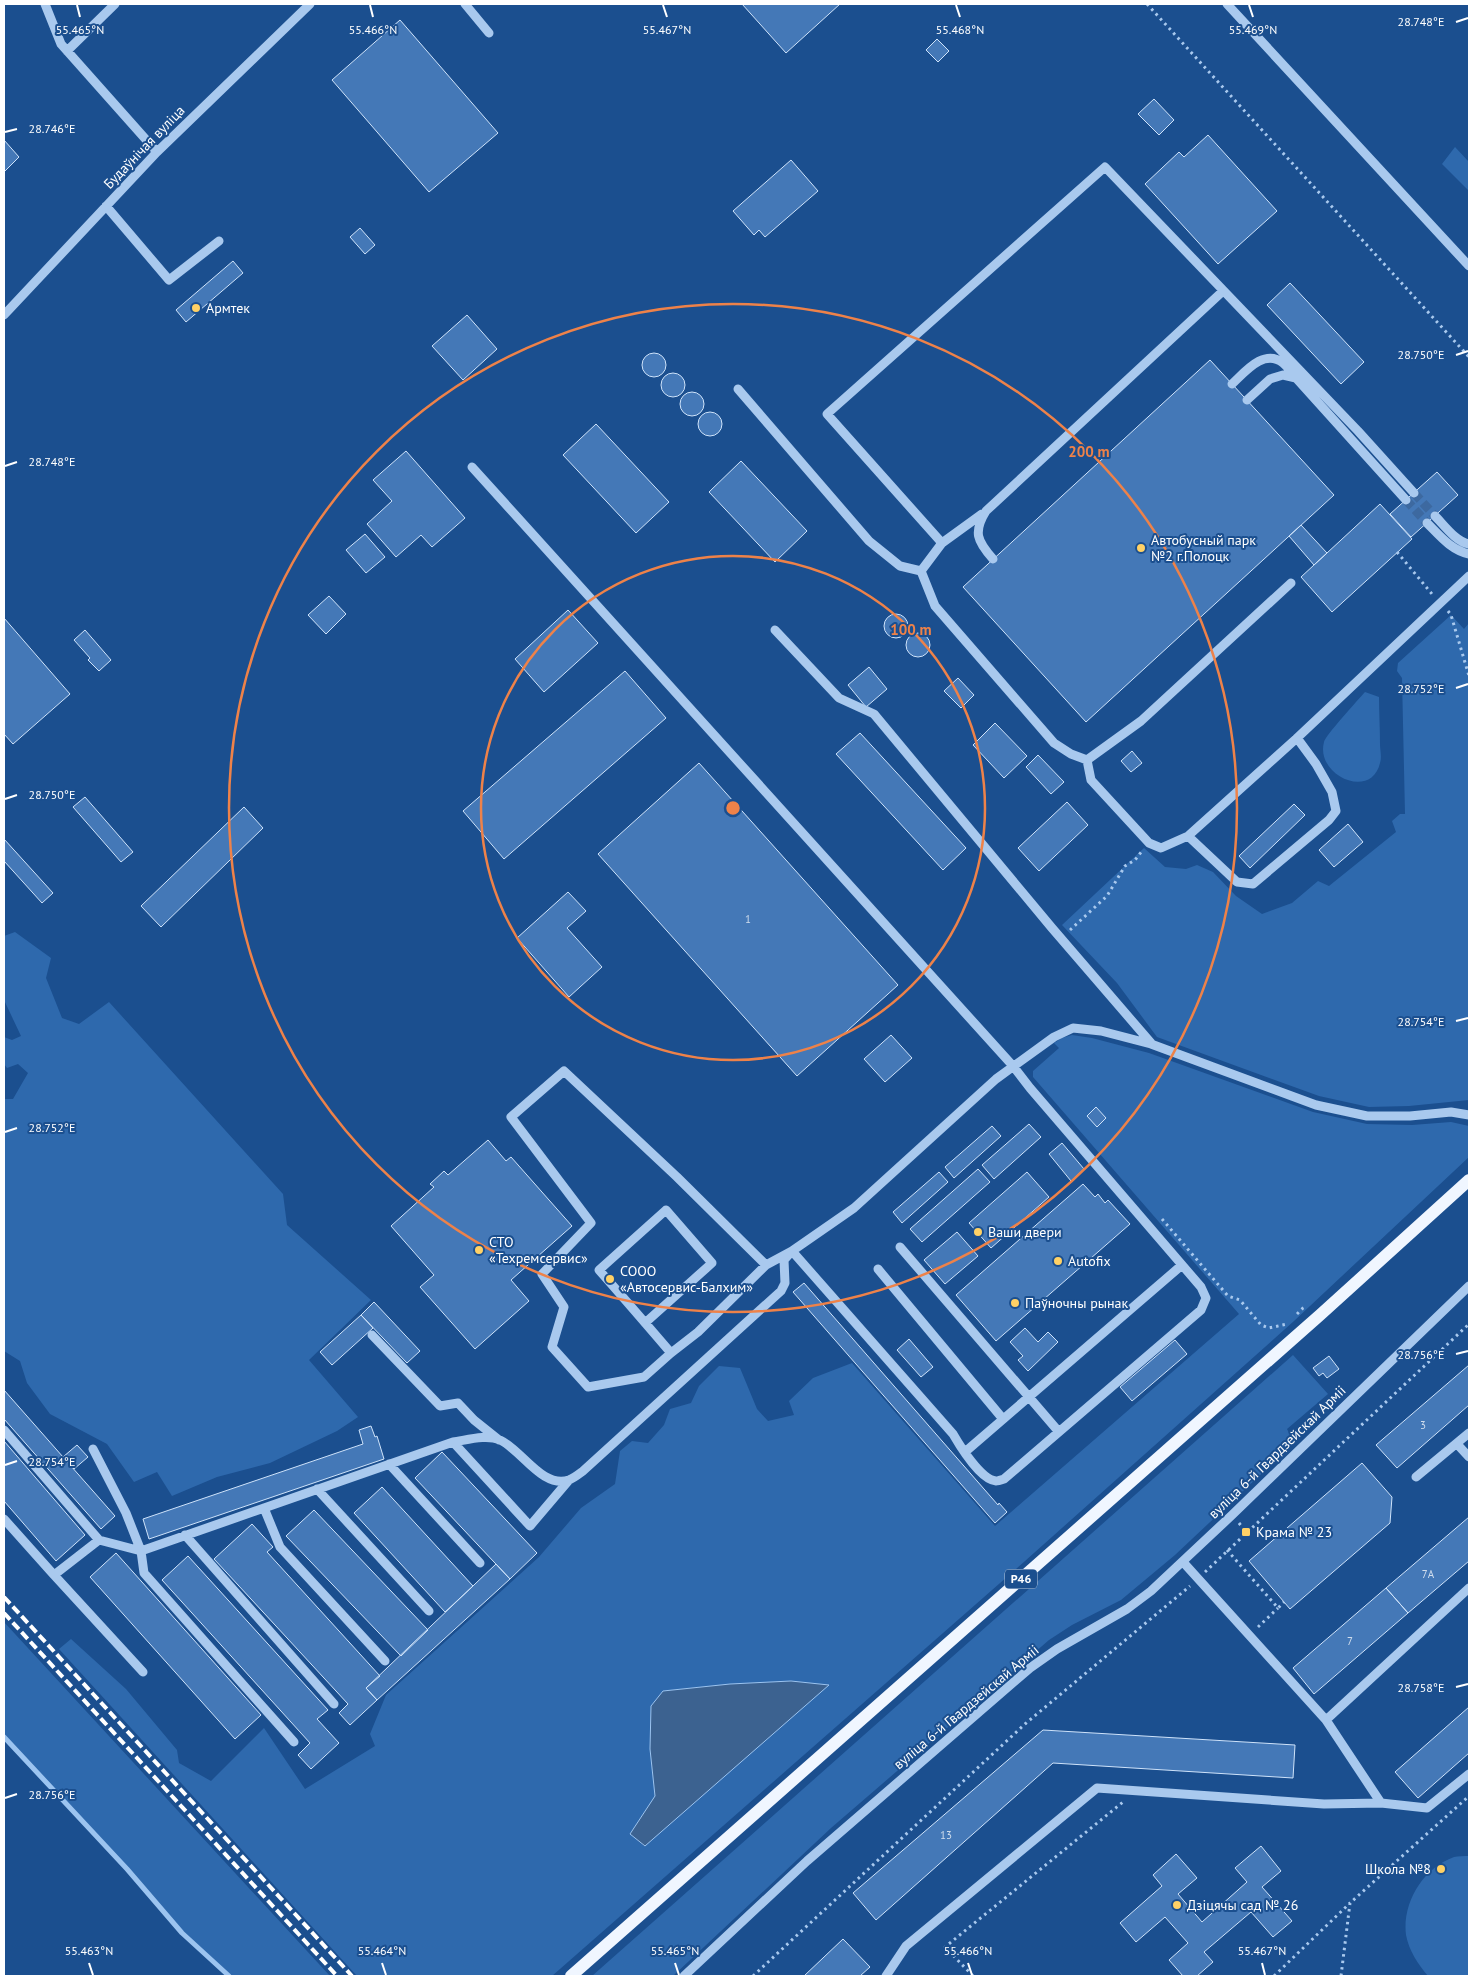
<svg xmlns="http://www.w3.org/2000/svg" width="1473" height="1980" font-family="'PT Sans',sans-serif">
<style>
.green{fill:#2e69ad;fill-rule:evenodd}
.water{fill:#3c6290;stroke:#9cc4f0}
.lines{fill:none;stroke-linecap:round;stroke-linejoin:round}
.stream{stroke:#9cc4f0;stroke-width:5}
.building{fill:#4478b7;stroke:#cfe3fa}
.minor-tunnel{stroke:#3d69a0;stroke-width:9;stroke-dasharray:9 4.5;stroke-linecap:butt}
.path{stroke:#a9c9ee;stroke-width:3;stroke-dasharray:2.5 4;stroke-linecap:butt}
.minor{stroke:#a9c9ee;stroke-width:9}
.major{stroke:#f0f6ff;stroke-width:12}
.rail{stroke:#fff;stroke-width:4;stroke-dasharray:9 4;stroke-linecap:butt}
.ticks{fill:none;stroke:#fff;stroke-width:2}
.ring{fill:none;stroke:#ee8249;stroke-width:2.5}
.poi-dot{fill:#ffd166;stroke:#1b4f8f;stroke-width:2}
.labels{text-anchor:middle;stroke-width:4;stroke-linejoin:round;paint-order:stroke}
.number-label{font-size:11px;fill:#d0dded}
.shield{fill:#1b4f8f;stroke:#bbcadd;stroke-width:1}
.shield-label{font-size:12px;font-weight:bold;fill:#fff}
.street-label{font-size:14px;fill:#fff;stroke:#1b4f8f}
.poi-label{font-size:14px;fill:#fff;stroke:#1b4f8f;text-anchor:start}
.ticks-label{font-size:12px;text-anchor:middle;fill:#fff;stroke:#1b4f8f;stroke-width:4;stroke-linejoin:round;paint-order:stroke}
.centre{fill:#ee8249;stroke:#1b4f8f;stroke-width:2.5}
.ring-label{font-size:15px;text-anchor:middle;font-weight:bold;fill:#ee8249;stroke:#1b4f8f;stroke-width:4;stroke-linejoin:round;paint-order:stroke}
</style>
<rect width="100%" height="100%" fill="#1b4f8f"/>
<path class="green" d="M1455,147L1469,162V191L1442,164Z
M1451,615L1464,629L1469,623V1100L1409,1106L1369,1107L1319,1096L1157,1037L1117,983L1062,925L1144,848L1165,867L1186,869L1197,865L1213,872L1236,896L1262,914L1292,903L1318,881L1329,886L1396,832L1392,821L1400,814H1405L1402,678L1397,671L1398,663Z
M1365,692L1379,697C1379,713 1380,728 1380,744C1380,750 1382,757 1380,763C1371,801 1315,775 1324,742C1325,736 1358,700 1365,692Z
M15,932L51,958L46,978L62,1018L79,1024L109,1002L283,1194L287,1225L371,1300L309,1360L358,1417L337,1431L270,1463L217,1477L172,1496L157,1472L134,1482L107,1444L50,1414L27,1383L20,1361L4,1351V1099H13L28,1073L18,1064L7,1068L4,1064V1037L12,1040L21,1036L4,1000V936Z
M1072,1035L1092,1038L1149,1053L1313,1112L1367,1124L1412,1125L1451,1122L1469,1126V1157L1294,1321L1025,1561L552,1976H357L59,1649L71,1639L126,1689L177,1750L179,1763L211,1781L264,1728L305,1789L375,1746L370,1734L386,1695L539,1557L581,1508L615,1484L620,1451L632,1441L648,1443L664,1425L670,1409L691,1403L699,1386L719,1366L740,1368L757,1409L768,1421L794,1415L789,1401L813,1378L852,1363L995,1526L1239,1314L1033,1077V1071L1059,1048L1054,1043L1062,1038ZM791,1681L828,1685L644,1846L630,1834L655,1796L650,1749L651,1706L663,1691L730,1684Z
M1293,1355L1328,1394L1287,1429L1294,1443L1175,1555L1121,1600L1072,1625L1049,1640L831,1828L673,1976H592Z
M4,1622L330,1976H229L182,1933L127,1869L4,1737Z
M1469,1856V1976H1428C1418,1964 1409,1951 1406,1935C1402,1903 1423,1868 1454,1857C1458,1856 1464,1856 1469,1856Z"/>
<path class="water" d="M791,1681L829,1685L645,1846L630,1834L655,1796L650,1749L651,1706L663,1691L730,1684Z"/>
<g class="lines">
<path class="stream" d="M4,1737L127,1869L182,1933L229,1976"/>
</g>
<path class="building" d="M742,4H840L786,53Z
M400,20L498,133L429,192L332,80Z
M937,39L949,51L938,62L926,50Z
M1154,99L1174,120L1159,135L1138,114Z
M1208,135L1277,211L1218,264L1145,184L1179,152L1184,157Z
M4,140L19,157L4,172Z
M791,160L818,191L765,237L759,230L754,235L733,211Z
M360,228L375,245L365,254L350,237Z
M233,261L243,273L186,322L176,310Z
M1290,283L1364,362L1341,384L1267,305Z
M467,315L497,349L463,380L432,346Z
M642 365a12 12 0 1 1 24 0a12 12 0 1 1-24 0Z
M1210,360L1334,495L1086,722L963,587Z
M661 385a12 12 0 1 1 24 0a12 12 0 1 1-24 0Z
M680 404a12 12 0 1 1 24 0a12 12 0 1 1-24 0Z
M698 424a12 12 0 1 1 24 0a12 12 0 1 1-24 0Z
M596,424L669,502L636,533L563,455Z
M406,451L465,518L432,547L421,535L396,557L367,524L392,501L373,480Z
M741,461L807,531L775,562L709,492Z
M1437,472L1458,495L1411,537L1390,514Z
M1380,504L1412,539L1332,612L1301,577Z
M1301,525L1327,553L1314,565L1289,536Z
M365,534L385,557L366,573L346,550Z
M329,596L346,614L326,634L308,615Z
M568,610L598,643L544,692L515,659Z
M884 626a12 12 0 1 1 24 0a12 12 0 1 1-24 0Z
M4,618L70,694L13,744L4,734Z
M85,630L111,660L99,671L88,660L90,658L74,640Z
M906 645a12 12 0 1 1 24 0a12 12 0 1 1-24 0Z
M869,667L887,689L866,707L848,685Z
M625,671L666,718L504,859L463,811Z
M958,678L974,695L961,708L944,691Z
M995,723L1027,756L1004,778L973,745Z
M860,733L966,848L943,870L836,754Z
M1132,751L1142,763L1131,772L1121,761Z
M1038,755L1064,782L1051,794L1026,767Z
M699,763L898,985L797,1076L598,854Z
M85,797L133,852L121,862L73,807Z
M1067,802L1088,825L1039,871L1018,848Z
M1294,804L1305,815L1250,868L1239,856Z
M244,807L263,828L161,927L141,906Z
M1348,824L1363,842L1334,867L1319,850Z
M4,839L53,893L42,903L4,861Z
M568,892L586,911L567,928L602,967L569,997L517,938Z
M891,1035L912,1058L885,1082L864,1059Z
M1096,1107L1106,1118L1097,1127L1087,1116Z
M1029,1124L1041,1137L994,1179L982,1165Z
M992,1126L1001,1136L954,1178L945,1167Z
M488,1140L506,1161L511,1157L572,1226L511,1280L529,1301L475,1349L420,1287L434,1275L391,1226L434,1187L430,1184L444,1171L448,1175Z
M1062,1143L1084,1169L1071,1181L1049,1154Z
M978,1169L990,1182L922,1242L910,1229Z
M939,1172L948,1182L902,1223L893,1212Z
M1027,1172L1049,1197L991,1248L969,1223Z
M1083,1184L1095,1197L1098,1194L1105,1203L1108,1200L1130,1224L996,1341L956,1295Z
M957,1232L978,1256L945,1284L924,1260Z
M804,1283L998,1505L999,1503L1007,1512L995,1523L793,1292Z
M374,1302L420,1351L407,1363L361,1315Z
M361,1315L373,1328L332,1365L320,1352Z
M1025,1328L1038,1342L1048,1332L1058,1342L1028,1371L1018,1360L1023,1356L1010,1342Z
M909,1339L933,1367L921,1377L897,1350Z
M1175,1340L1187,1354L1132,1401L1120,1387Z
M1329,1356L1339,1369L1327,1378L1323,1373L1319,1376L1313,1368Z
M1469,1365V1405L1397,1468L1376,1445Z
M4,1390L115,1516L101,1529L4,1419Z
M371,1426L375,1437L377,1436L384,1459L149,1539L143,1519L363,1444L359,1430Z
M4,1441L85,1535L56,1561L4,1501Z
M77,1445L88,1457L74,1469L63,1457Z
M442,1452L537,1553L510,1579L415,1478Z
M1362,1463L1392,1497L1390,1523L1290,1609L1249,1561Z
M382,1487L473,1586L445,1612L354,1513Z
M314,1510L428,1630L401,1656L286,1536Z
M1469,1517V1561L1408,1613L1386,1588Z
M252,1524L273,1547L267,1552L380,1676L366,1688L377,1700L350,1725L339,1713L348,1704L214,1559Z
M116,1553L261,1715L235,1739L90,1577Z
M188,1556L328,1710L317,1719L339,1743L311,1769L298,1755L310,1743L162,1580Z
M496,1564L510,1579L377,1700L366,1688Z
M1386,1588L1408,1613L1314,1694L1293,1668Z
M1469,1707V1753L1418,1798L1395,1772Z
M1043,1730L1295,1745L1293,1778L1053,1763L876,1920L853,1893Z
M1261,1846L1281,1871L1262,1887L1292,1921L1273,1937L1251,1912L1204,1952L1213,1962L1197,1976H1183L1169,1960L1188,1943L1165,1917L1136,1942L1120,1923L1162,1886L1153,1875L1176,1854L1197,1878L1178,1894L1202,1922L1247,1882L1235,1868Z
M843,1939L870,1967L860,1976H804Z"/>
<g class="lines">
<path class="minor-tunnel" d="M1414,493L1435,516
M1406,500L1427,523"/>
<path class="path" d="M1147,4L1469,357
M1397,552L1432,594
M1448,611L1451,615L1469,676
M1070,930L1107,896L1125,866L1135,860L1142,851
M1162,1219L1228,1296L1240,1300L1261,1325L1269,1328L1287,1324
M1297,1314L1303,1308L1307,1306
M1239,1523L1246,1532
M1227,1550L1278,1608L1284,1602
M1205,1572L1469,1324
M1258,1627L1278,1608
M753,1976L1025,1724L1190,1586
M973,1976L945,1947L1123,1802
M1274,1976L1350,1903
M1341,1976L1350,1903L1469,1796"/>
<path class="minor" d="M45,4L61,44L157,152
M465,4L489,33
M1227,4L1469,266
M67,51L115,4
M106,206L169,280L219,241
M4,315L157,152L310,4
M1232,384C1245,372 1264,348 1283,363C1288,367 1292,373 1296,378
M738,389L869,541L900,566L921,571L935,606L1054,743L1071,754L1087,760L1091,780L1149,843L1161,848L1188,836L1297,738L1469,576
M1247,400L1270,379L1283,375L1296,378L1406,500
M472,467L1013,1066L1030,1088L1201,1287L1206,1298L1201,1310L1004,1479C1001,1480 998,1481 996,1481C981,1480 960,1446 953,1434L792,1251L766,1265L698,1332L671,1353L644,1377L588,1387L552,1347L564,1307L542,1274L591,1223L511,1117L564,1071L677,1177L766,1265
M1435,516C1444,525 1456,542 1469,544
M1427,523C1440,536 1451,550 1469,554
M942,543L827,414L1105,167L1358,431L1414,493
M993,559C977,541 973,532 986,511L1223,291
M921,571L942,543L982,514
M775,630L839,698L874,714L1052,928L1151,1043
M1087,760L1141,721L1291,583
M1188,836L1237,882L1253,884L1329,820L1336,811L1332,792L1316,764L1297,738
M900,1247L1059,1432
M878,1269L1003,1419
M645,1323L712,1263L666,1210L599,1270C623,1297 647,1325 671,1353
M372,1335L440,1406L458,1403L474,1420L499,1440
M4,1430L99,1540L141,1551
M453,1442L530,1526L569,1480
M1457,1444L1469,1457
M93,1449L126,1513L141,1551
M965,1452L1182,1265
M389,1464L480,1563
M1416,1477L1469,1433
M317,1489L429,1611
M264,1508L280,1547L385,1661
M4,1519L54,1575L99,1540
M185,1535L334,1704
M54,1575L143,1672
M1326,1720L1469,1588
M294,1742L144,1573L141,1551L453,1442C467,1440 487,1434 500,1440C522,1450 542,1489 569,1480C574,1478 579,1474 583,1471L781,1291L785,1283L784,1260L792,1251L854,1208L996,1079L1054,1037L1073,1028L1101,1031L1151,1044L1316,1105L1367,1116H1410L1451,1112L1469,1115
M1381,1803L1427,1808L1469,1774
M684,1976L807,1861L1030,1668L1057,1649L1127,1609L1151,1591L1232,1515L1469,1286
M886,1976L906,1946L1097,1788L1324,1804L1381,1803L1326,1720L1183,1562"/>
<path class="major" d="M571,1976L1320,1315L1469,1180"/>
<path class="rail" d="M4,1597L352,1976
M4,1613L337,1976"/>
</g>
<path class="ticks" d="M77,5L80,17M370,5L373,17M663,5L667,17M956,5L960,17M1249,5L1253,17M1456,22L1468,18M5,132L17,129M1456,355L1468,351M5,466L17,462M1456,688L1468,684M5,799L17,795M1456,1021L1468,1018M5,1132L17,1128M1456,1354L1468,1351M5,1465L17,1461M1456,1687L1468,1684M5,1798L17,1794M89,1963L93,1975M382,1963L386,1975M675,1963L679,1975M968,1963L972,1975M1262,1963L1265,1975"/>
<g class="ring">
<circle cx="733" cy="808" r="252"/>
<circle cx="733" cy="808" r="504"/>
</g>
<g class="poi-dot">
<circle cx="196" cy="308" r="5"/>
<circle cx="1141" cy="548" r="5"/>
<circle cx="978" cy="1232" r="5"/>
<circle cx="479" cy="1250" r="5"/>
<circle cx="1058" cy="1261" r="5"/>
<circle cx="610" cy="1279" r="5"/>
<circle cx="1015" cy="1303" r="5"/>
<rect x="1241" y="1527" width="10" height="10" rx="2.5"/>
<circle cx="1441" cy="1869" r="5"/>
<circle cx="1177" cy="1905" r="5"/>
</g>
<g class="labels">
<g class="number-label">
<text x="748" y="923">1</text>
<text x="1423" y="1429">3</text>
<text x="1428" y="1578">7А</text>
<text x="1350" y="1645">7</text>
<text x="946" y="1839">13</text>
</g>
<rect class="shield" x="1005" y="1569.5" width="32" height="19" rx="4"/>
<g class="shield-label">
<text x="1021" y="1583">Р46</text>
</g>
<g class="street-label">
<text transform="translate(144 147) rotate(-46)" y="5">Будаўнічая вуліца</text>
<text transform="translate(1277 1452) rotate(-44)" y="5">вуліца 6-й Гвардзейскай Арміі</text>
<text transform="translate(966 1707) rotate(-40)" y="5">вуліца 6-й Гвардзейскай Арміі</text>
</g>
<g class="poi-label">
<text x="206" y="313">Армтек</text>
<text x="1151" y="545">Автобусный парк<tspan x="1151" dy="16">№2 г.Полоцк</tspan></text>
<text x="988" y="1237">Ваши двери</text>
<text x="489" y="1247">СТО<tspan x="489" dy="16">«Техремсервис»</tspan></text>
<text x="1068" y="1266">Autofix</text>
<text x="620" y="1276">СООО<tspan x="620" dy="16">«Автосервис-Балхим»</tspan></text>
<text x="1025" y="1308">Паўночны рынак</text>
<text x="1256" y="1537">Крама № 23</text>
<text x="1431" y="1874" text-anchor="end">Школа №8</text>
<text x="1187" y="1910">Дзіцячы сад № 26</text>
</g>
</g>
<g class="ticks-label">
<text x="1421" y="26">28.748°E</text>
<text x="80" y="34">55.465°N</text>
<text x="373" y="34">55.466°N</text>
<text x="667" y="34">55.467°N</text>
<text x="960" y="34">55.468°N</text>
<text x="1253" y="34">55.469°N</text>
<text x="52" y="133">28.746°E</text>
<text x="1421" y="359">28.750°E</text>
<text x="52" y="466">28.748°E</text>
<text x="1421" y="693">28.752°E</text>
<text x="52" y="799">28.750°E</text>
<text x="1421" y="1026">28.754°E</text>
<text x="52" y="1132">28.752°E</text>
<text x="1421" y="1359">28.756°E</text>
<text x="52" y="1466">28.754°E</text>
<text x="1421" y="1692">28.758°E</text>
<text x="52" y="1799">28.756°E</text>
<text x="89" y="1955">55.463°N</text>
<text x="382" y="1955">55.464°N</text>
<text x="675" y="1955">55.465°N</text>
<text x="968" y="1955">55.466°N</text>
<text x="1262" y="1955">55.467°N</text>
</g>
<circle cx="733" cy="808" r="8" class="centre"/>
<g class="ring-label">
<text x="1089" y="457">200 m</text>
<text x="911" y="635">100 m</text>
</g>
<rect width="1473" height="1980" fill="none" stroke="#ffffff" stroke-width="10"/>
</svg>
